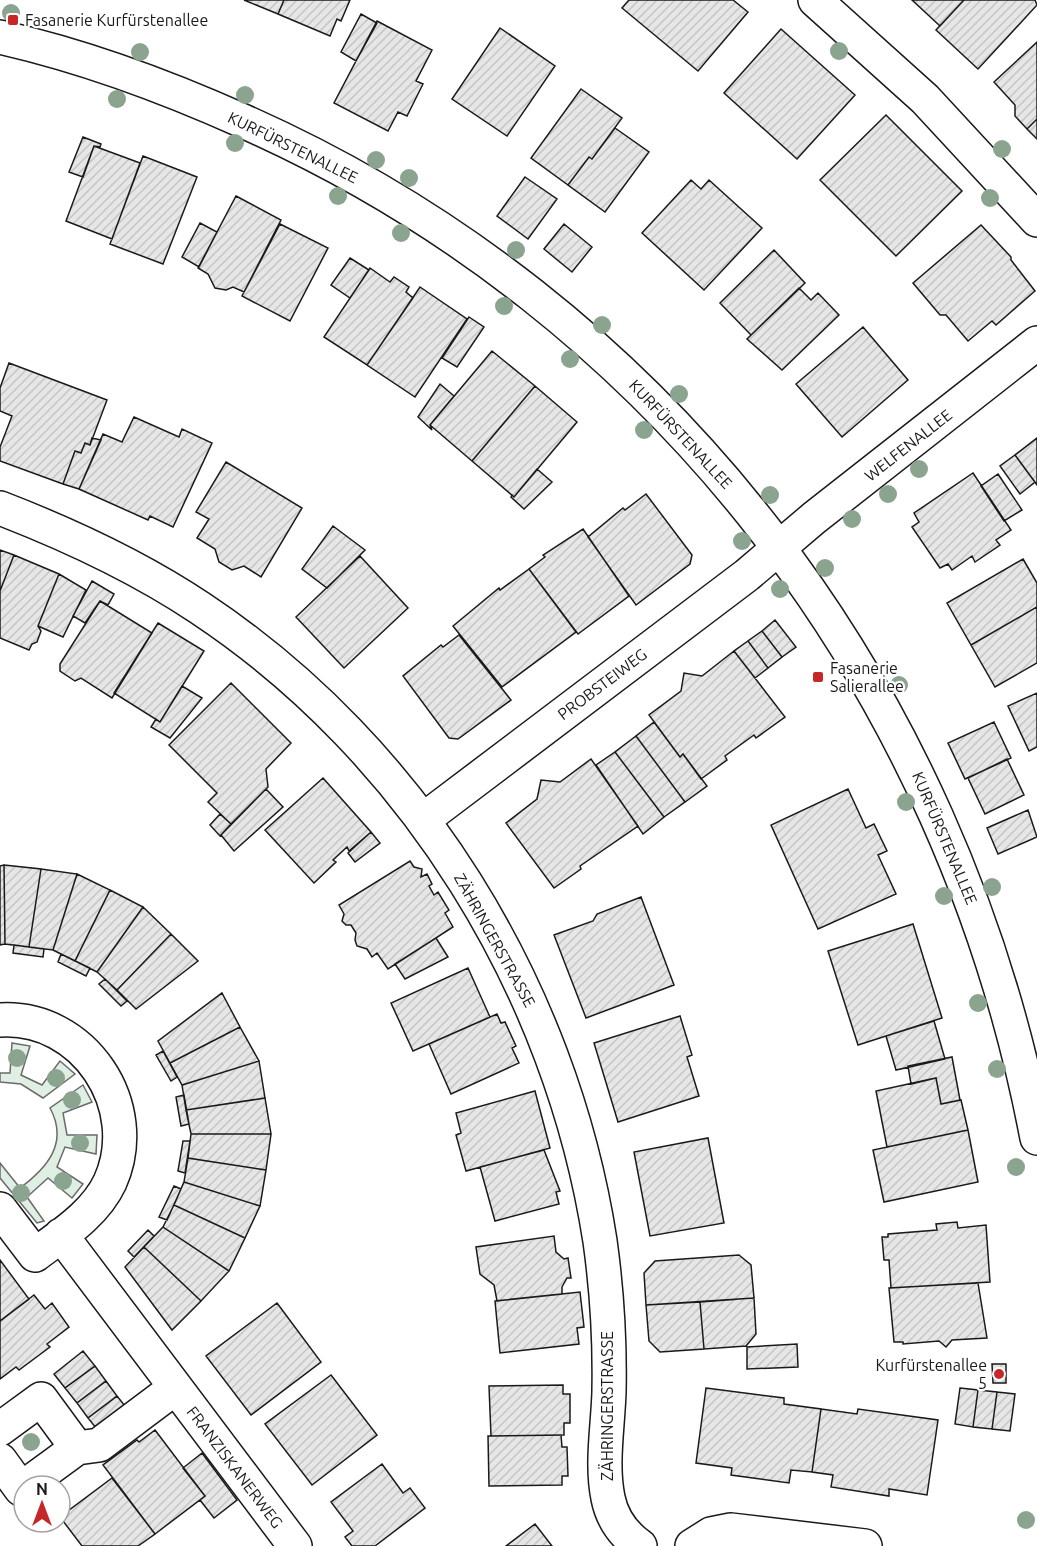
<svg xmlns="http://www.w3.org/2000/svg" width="1037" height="1546" font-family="Ubuntu,sans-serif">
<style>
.garden{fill:#e0efe3;stroke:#6a6a6a;stroke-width:1.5}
.building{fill:url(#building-hatch);stroke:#1a1a1a;stroke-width:1.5}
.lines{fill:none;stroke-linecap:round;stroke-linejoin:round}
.street-casing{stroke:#1a1a1a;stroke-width:36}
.street{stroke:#fff;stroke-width:33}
.tree{fill:#8aa48f}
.poi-dot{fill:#c62828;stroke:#fff;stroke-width:2}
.labels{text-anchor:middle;stroke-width:4.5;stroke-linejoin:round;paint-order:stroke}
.poi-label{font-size:16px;fill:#1a1a1a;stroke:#fff;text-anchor:start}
.street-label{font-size:16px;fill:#1a1a1a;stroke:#fff}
</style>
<defs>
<pattern id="building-hatch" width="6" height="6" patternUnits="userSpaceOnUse" patternTransform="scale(1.5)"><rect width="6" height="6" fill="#e6e6e6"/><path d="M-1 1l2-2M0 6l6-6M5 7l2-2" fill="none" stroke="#c5c5c5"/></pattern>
</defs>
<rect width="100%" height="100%" fill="#fff"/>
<path class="garden" d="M12,1043L30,1046L21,1075L42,1085L60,1061L75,1074L43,1098L21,1084L0,1082V1073H10Z
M83,1085L92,1102L63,1113L67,1135H97L96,1154L65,1147L57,1167L83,1184L72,1198L48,1178L27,1197L44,1221L37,1223L0,1178V1163L20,1188C47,1168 69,1143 50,1108Z"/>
<path class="building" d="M244,0H284L278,14Z
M284,0H350L341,21L337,19L330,36L278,14Z
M629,0H733L748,12L698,71L622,8Z
M912,0H964L940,26Z
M964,0H1035L1037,5L978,69L936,30Z
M361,14L377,23L356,61L341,52Z
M377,21L432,50L416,81L423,84L407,116L398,112L388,131L334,103Z
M500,28L555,66L507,136L452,99Z
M781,29L855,95L797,159L724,93Z
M1037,42V119L1027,129L1015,116V105L994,82Z
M581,89L622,118L592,159L589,157L568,185L531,158Z
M886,115L962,191L896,256L820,180Z
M1037,119V139L1027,129Z
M615,128L649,152L605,212L568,185L589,157L592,159Z
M83,137L101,144L100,147L94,146L83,177L69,172Z
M94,146L140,163L112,239L66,221Z
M143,156L197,177L163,264L110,244Z
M525,177L557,199L528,239L497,216Z
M691,180L701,189L709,180L762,228L704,290L642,233Z
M236,196L281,220L244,292L233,287L226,290L215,288L208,274L198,268Z
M200,223L217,232L199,267L182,257Z
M280,224L328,248L290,321L242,296Z
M564,224L592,247L572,272L544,249Z
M981,225L1011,257V260L1035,291L996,325L992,321L968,341L946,315H940L913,283Z
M774,250L805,283L751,335L720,303Z
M350,258L369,270L350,298L331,285Z
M370,268L390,282L394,277L409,287L406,292L413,298L367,365L324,337Z
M420,287L467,319L415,397L367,365Z
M799,288L811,300L818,293L839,315L782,370L747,339Z
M469,317L484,327L457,367L442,358Z
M863,327L908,380L842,437L796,384Z
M492,351L535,386L472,461L430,425Z
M9,363L107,400L90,445L85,443L81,453L75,451L63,484L0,461V447L12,416L0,411V388Z
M440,384L454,396L430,425L432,430L418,417Z
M535,386L577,422L514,497L472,461Z
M134,417L179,437L182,429L212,443L173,527L150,516L148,520L79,489L103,434L122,442Z
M92,438L101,440L79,489L63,484L75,451L81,453L85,443L90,445Z
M1037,438V485L1015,455Z
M1015,455L1035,482L1020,494L1000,466Z
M226,462L302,508L261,577L244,566L232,570L219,562L215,549L197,538L209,519L196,512Z
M537,469L552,482L524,509L511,497L512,495L514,497Z
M973,473L1011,530L996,540L1000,545L975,562L972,556L952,570L948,564L940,568L912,527L919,522L914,513Z
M998,474L1022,510L1004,521L981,486Z
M646,494L692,555L690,564L636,605L588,537L623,508L625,510Z
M333,526L365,550L327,588L302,569Z
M583,529L629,596L578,634L529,569L545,557L543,555Z
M0,550L14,555L0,591Z
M14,555L59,574L38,626L41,631L37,642L32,644L29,650L0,638V591Z
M360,556L408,608L344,668L296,617Z
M1023,559L1037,583V607L971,645L947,603Z
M529,569L576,632L502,687L453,626L499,588L500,590Z
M59,574L86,590L63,637L38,626Z
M92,581L114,594L108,605L100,601L85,623L73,616Z
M100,601L152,633L112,698L81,678L75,681L60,671V664Z
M1037,607V663L995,687L971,645Z
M775,620L796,647L782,657L762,631Z
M158,623L204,651L160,722L114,693Z
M762,631L782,657L768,668L748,641Z
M459,635L511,700L458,739L449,738L403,676L441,645L443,647Z
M748,641L768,668L755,678L734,651Z
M734,651L785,717L756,738L754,735L725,756L727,760L701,779L683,754L680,757L649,715L681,691L684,673L702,676Z
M231,683L291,743L266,769L268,787L231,824L208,802L217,793L169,745Z
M182,686L202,698L170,738L151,727L156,719L160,722Z
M1037,693V747L1029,751L1008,706Z
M654,722L680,757L683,754L707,786L685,802L636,736Z
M994,722L1011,758L965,779L948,743Z
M636,736L685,802L664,817L615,752Z
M615,752L664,817L643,834L596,765Z
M591,759L638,826L580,866L581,869L554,888L506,823L537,799L541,780L560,782Z
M1007,759L1024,795L985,814L968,778Z
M323,778L371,832L349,851L347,847L333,860L336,862L314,883L265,830Z
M266,789L283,807L234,851L221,835Z
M848,789L866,828L874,824L887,851L878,855L896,894L818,929L771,825Z
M1028,810L1037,837L998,854L987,828Z
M220,814L231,824L220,836L210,825Z
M371,832L380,843L355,862L348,853Z
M410,861L414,867L422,869L421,877L427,874L432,884L429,886L434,895L438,892L449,910L445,913L453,927L388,969L377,953L372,957L367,949L357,946L355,940L356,933L351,925H346L342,921L344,914L339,905Z
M4,865L5,944L0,945V866Z
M4,865L41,869L29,947L5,944Z
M41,869L77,874L53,950L29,947Z
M77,874L110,890L75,961L53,950Z
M110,890L143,907L97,972L75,961Z
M641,897L674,985L586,1018L554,935L593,921L597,914Z
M143,907L171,934L117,990L97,972Z
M913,924L942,1018L858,1045L828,951Z
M171,934L198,961L136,1009L117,990Z
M436,938L448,957L405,979L395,964Z
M14,945L44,949L43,957L13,953Z
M61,954L90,968L86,976L58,962Z
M468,968L490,1017L413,1051L391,1003Z
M105,979L127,1001L121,1006L99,984Z
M222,993L240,1027L170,1063L158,1041Z
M497,1014L501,1023L505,1022L516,1046L512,1048L519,1063L451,1094L429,1044Z
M680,1016L692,1055L687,1057L699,1096L618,1122L594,1043Z
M934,1021L945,1059L896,1070L886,1036Z
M240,1027L259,1061L182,1085L170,1063Z
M163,1051L177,1077L171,1081L156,1055Z
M952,1057L960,1100L941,1104L936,1078L911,1084L908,1066Z
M259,1061L265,1098L186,1110L182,1085Z
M936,1078L941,1104L961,1100L968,1130L887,1147L876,1091Z
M535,1091L550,1148L466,1171L456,1135L461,1133L456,1113Z
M184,1095L189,1124L181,1126L176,1097Z
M265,1098L271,1134H191L186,1110Z
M968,1130L978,1182L884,1202L873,1150Z
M191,1134H271L266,1170L188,1158Z
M708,1138L724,1223L650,1236L634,1152Z
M183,1141H190L185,1173L178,1171Z
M544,1150L560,1191L556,1192L559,1204L495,1221L480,1167Z
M188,1158L266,1170L260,1206L184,1182Z
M184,1182L260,1206L245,1238L174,1205Z
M174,1186L181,1189L167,1220L159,1217Z
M174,1205L245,1238L229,1271L163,1227Z
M957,1222L958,1228L986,1225L990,1282L891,1288L889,1260H884L882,1237H888V1234L937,1230L936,1224Z
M163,1227L229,1271L201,1301L144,1247Z
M148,1230L154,1236L134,1257L128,1251Z
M554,1236L556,1252L564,1259L568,1258L571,1278H567L562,1287V1294L497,1301L494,1285L480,1274L476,1247Z
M144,1247L201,1301L172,1330L125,1267Z
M739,1255L751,1265L754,1298L646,1305L644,1273L655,1261Z
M0,1260L29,1299L0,1321Z
M978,1283L987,1338L952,1340L946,1347L939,1341L903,1344V1342H894L889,1288Z
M580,1292L584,1327L577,1328L579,1344L500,1353L495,1301Z
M34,1295L45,1309L52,1303L69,1327L47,1344L50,1347L19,1370L16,1367L0,1379V1321Z
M754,1298L756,1334L746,1346L704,1349L700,1302Z
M700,1302L704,1349L660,1352L649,1341L646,1305Z
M277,1303L321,1362L251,1415L206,1356Z
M797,1344L798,1367L747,1369V1347Z
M83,1351L95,1366L65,1388L54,1374Z
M992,1364H1006V1383H993Z
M95,1366L106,1381L77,1403L65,1388Z
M331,1375L377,1435L312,1485L265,1424Z
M106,1381L117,1396L88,1418L77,1403Z
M563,1385V1394H570V1423H564V1435L491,1436L489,1386Z
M706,1388L784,1398V1404L821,1409L812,1472L791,1470L789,1483L731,1475L732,1468L696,1463Z
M960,1388L978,1390L973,1427L955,1424Z
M978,1390L997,1392L992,1429L973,1427Z
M997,1392L1015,1394L1010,1431L992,1429Z
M117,1396L129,1411L100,1433L88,1418Z
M821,1409L857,1414L858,1409L938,1420L927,1495L889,1489V1496L831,1487L833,1475L812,1472Z
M155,1430L205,1496L155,1534L103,1465L137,1440L139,1442Z
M561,1435L562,1447H567L568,1476H562V1485L489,1486L488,1436Z
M202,1453L237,1500L214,1518L200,1500L205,1496L183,1468Z
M382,1464L403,1493L410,1488L425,1508L375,1546H352L345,1537L353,1531L331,1502Z
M112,1478L155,1534L138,1546H82L60,1517Z
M535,1524L552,1546H506Z"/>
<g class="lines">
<defs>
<path id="street" d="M815,0L925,99L1037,220
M0,37C84,56 165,86 243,121C663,307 952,689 1037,1138
M0,508C70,535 137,566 200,608C414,750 561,988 600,1241C607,1291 610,1343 609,1392C608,1426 601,1464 608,1498C612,1518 623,1534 640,1546
M423,820L747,575L814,518L1037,343
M0,1020C84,1015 144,1106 110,1182C95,1214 63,1234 35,1255L0,1209
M61,1235L295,1546
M0,1429L41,1399L77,1448
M0,1460L21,1489L24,1487
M25,1486L77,1448L99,1445L175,1388
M692,1546L711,1534L731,1530L865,1546"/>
</defs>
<use href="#street" class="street-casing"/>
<use href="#street" class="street"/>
</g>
<g class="tree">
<circle cx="11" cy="13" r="9"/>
<circle cx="839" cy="51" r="9"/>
<circle cx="140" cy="52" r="9"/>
<circle cx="245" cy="95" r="9"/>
<circle cx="117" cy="99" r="9"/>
<circle cx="235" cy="143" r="9"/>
<circle cx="1002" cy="149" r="9"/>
<circle cx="376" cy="160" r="9"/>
<circle cx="409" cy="178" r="9"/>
<circle cx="338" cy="196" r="9"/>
<circle cx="990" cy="198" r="9"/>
<circle cx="401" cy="233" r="9"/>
<circle cx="516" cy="250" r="9"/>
<circle cx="504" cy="306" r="9"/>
<circle cx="602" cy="325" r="9"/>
<circle cx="570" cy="359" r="9"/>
<circle cx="679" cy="394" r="9"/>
<circle cx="644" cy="430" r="9"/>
<circle cx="919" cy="469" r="9"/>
<circle cx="888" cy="494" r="9"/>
<circle cx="770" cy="495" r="9"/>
<circle cx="852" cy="519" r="9"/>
<circle cx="742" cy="541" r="9"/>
<circle cx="825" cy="568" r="9"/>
<circle cx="780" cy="589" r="9"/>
<circle cx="899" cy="685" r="9"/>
<circle cx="906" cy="802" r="9"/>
<circle cx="992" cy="887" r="9"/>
<circle cx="944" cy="896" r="9"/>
<circle cx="978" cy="1003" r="9"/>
<circle cx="17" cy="1058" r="9"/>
<circle cx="997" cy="1069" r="9"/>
<circle cx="56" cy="1078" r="9"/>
<circle cx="72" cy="1100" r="9"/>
<circle cx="80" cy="1143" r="9"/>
<circle cx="1016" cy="1167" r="9"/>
<circle cx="63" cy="1181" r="9"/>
<circle cx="21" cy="1193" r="9"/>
<circle cx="31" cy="1442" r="9"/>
<circle cx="1026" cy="1520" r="9"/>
</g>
<g class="poi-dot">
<rect x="7" y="14" width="12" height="12" rx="3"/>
<rect x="812" y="671" width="12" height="12" rx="3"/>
<circle cx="999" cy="1374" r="6"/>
</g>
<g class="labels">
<g class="poi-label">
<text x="25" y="26">Fasanerie Kurfürstenallee</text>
<text x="830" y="674">Fasanerie<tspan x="830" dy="18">Salierallee</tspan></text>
<text x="987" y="1371" text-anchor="end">Kurfürstenallee<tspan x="987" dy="18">5</tspan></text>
</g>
<g class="street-label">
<text transform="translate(293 147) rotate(26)" y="6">KURFÜRSTENALLEE</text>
<text transform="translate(681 434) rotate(47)" y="6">KURFÜRSTENALLEE</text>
<text transform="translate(908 445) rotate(-38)" y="6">WELFENALLEE</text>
<text transform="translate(602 684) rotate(-37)" y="6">PROBSTEIWEG</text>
<text transform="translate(945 838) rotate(67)" y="6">KURFÜRSTENALLEE</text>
<text transform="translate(495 940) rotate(61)" y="6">ZÄHRINGERSTRASSE</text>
<text transform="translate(607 1406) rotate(-90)" y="6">ZÄHRINGERSTRASSE</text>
<text transform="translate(235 1467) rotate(53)" y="6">FRANZISKANERWEG</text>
</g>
</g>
<g transform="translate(42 1504)"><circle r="28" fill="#ffffff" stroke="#a3a3a3" stroke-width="1.5"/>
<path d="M0-4.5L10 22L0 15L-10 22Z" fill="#c62828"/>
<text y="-9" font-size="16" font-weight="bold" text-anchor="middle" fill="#1a1a1a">N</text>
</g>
</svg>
